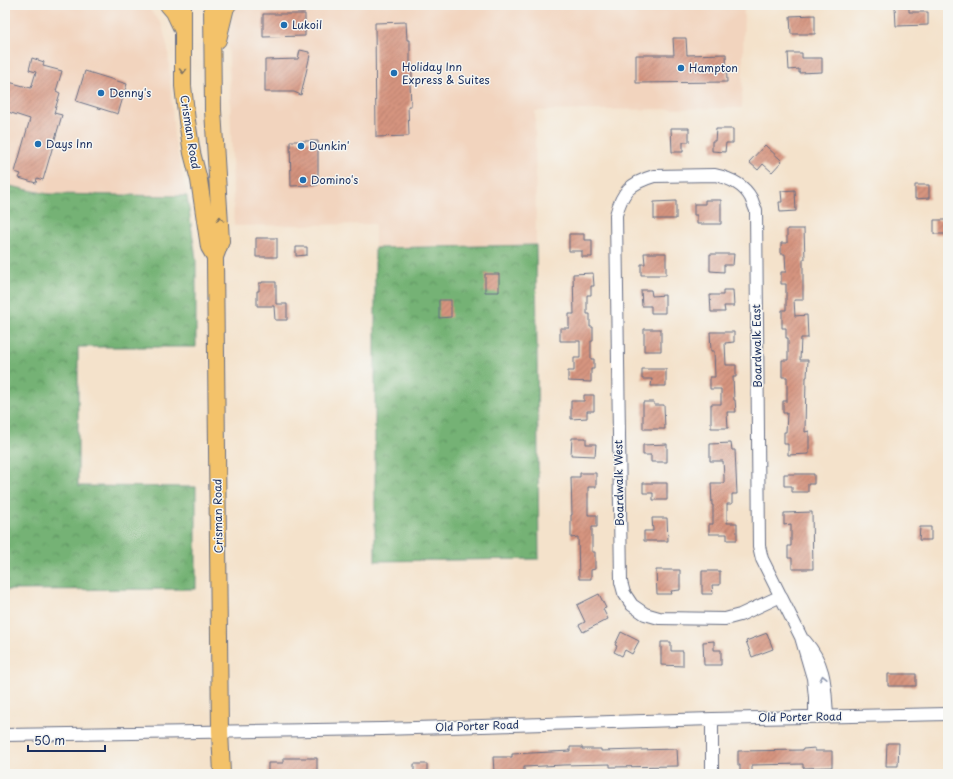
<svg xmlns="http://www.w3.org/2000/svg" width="953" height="779" font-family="'Playpen Sans',sans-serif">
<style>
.built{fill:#f2d4be}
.forest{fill:url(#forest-crowns);stroke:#487069}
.building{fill:url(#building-hatch)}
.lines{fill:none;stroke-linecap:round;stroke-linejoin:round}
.minor-casing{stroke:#676e84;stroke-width:14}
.major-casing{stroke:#676e84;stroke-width:18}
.minor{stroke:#fff;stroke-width:12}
.major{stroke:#f3c26a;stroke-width:16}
.oneway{stroke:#7c7163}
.oneway2{stroke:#8d97ae}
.poi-dot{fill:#1f6fb2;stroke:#f6f6f2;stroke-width:1.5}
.labels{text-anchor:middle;stroke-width:3;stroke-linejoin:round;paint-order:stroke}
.poi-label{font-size:11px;fill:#1b2f5e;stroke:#f6f6f2;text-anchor:start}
.street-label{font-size:11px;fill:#1b2f5e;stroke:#f6f6f2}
</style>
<defs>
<pattern id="forest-crowns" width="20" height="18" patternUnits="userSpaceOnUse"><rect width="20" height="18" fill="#74b274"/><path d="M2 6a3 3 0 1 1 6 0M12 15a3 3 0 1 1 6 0" fill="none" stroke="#5e9162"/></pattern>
<pattern id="building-hatch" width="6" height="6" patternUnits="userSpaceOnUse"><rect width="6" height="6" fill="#d6947f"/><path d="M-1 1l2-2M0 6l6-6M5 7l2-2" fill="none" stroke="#ad796b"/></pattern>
</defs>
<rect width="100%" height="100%" fill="#f6f6f2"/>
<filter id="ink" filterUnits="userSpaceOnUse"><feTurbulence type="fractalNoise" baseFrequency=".025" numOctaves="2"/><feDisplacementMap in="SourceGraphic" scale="8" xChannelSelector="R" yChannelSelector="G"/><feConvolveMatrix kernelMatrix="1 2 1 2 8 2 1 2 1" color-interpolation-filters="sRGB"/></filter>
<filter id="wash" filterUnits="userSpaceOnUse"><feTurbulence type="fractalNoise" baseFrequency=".012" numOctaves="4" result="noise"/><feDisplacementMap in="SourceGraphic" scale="16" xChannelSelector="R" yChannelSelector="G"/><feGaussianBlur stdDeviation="0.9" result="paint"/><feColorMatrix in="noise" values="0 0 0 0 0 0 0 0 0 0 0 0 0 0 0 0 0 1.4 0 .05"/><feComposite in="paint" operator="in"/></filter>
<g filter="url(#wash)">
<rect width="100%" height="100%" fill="#f4e2cb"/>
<path class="built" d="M5,5H146L162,25L168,50L174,137L187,196L48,194L5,185Z
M239,5H744L742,108L535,111L536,245L375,248V224L234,226L228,31L235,9Z"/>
<path class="forest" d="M5,185L48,194L187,196L196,259V347H78V486L196,487V589L5,590Z
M536,245L539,559L375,561V248Z"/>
<g id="blocks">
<path class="building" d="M895,6H909V12H928V25L896,26Z
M263,14H305V36L263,37Z
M815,15V34H791L790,16Z
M406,22L407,40H410V64H412V83H410L411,106H408L409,136L376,137L375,23Z
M673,38H686L687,55L726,54L727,82L636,83V55H674Z
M300,50L309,52V54L310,55L301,95L294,92H265V60L298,59Z
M788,53H802V58H822V72L799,73V69L789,70Z
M32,58L44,62L43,66L62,71L56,91L60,93L54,113L62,115L43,180L37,178L36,183L19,178L21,174L15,172L30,119L5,111V81L31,88L36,72L29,70Z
M85,71L127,84L118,114L76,101Z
M671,128H689V142H683V152H672Z
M716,129H733V143H726L725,152L712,151V141H715Z
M290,141H318V185L291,186Z
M765,145L782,161L772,172L763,164L758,170L749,162Z
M915,185H929V198L915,199Z
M795,190L796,211L780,212L779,202H782L781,191Z
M705,200H721V224H697V215H694V204H705Z
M676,201V219H654V202Z
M934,220H948V234H934Z
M787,229H804L805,259H803V300H794L795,316L807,315L808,338H801L800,360H808L807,377H806L805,432L809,431V454L788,455V444H784V432H786L787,413H783V401H787V377H782V360H788V338H786V328H782V310H786V284H781V272H786L785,254H781V243H787Z
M569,234H584V240H592V257H582V251H569Z
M256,238H277V257H256Z
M296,247H307V255L296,256Z
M644,253H666V275H641V264H645Z
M710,254H734L733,265H724V272L710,271Z
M593,273L594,286H591V295H587V314H590V327H593V341H591V359H594V369H591V382L568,381V371H574V358H580V341H560V328H569V314H574L573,274Z
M485,274H499V292H485Z
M262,282H276V304H287V320H275L274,306H257V291H259V283H262Z
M641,290H651L652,296L665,295V313H651V306H642Z
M723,290H733L734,306H724L725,312H711L710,295H723Z
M439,300H451V317L439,318Z
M644,329H661V351H644Z
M710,332H734V342L725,343L726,365H736V377H733L734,400H735L736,412H727L728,428H711V404H721V389H710V377H715L714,351H711Z
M642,369H666V386H651L652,379H642Z
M584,395H594V411H587V418L571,419V401H584Z
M643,402H654V405H664L665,429H643Z
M572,438H586V444H596L595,456L571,455Z
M731,443L732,450H735L737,494H732V504H727V523H737V540H727V534H709V524H713V505H712L711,483H724V477L723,461H710V444Z
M667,444V462H651V455H643V445Z
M580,473H596V487H588V515H597V527H592V552H595V569L591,570V579H579L578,537L571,538V515H572L571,477H580Z
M784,474H814V484H808V492H792V486H784Z
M643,483H667V500H653V493H643Z
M812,512L813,569H792V558H788V546H791V524L784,525V513Z
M652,518H667L668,541H644V531H653Z
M920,527H931V540H919Z
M656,570H680V590L671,591L672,594H657Z
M702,571H720V585H712L713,594H702Z
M599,594L606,608L603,609L608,619L583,632L579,625L585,622L577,605Z
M621,632L639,641L632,654L625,650L622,656L614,652L617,646L615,645Z
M767,633L773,649L752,657L746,641Z
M714,641V650H721V665H704L703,642Z
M661,642H671V651H683V666L661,665Z
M888,674H916V686H888Z
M887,743H899L898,766H886Z
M570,747H582V749H601V751L677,749L678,766L610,767V764L563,765L524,767V772H494L493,757H512V754L570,751Z
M815,748V751H832V767L803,768V764L752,765V774H740V765H738V751L803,750V749Z
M283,758H317V774H268V763H283Z
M414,764H427V774H414Z"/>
</g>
</g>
<g filter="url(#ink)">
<use href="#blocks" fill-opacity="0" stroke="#676e84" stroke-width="1"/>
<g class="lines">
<defs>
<path id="minor" d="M781,596L740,615L725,619L659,618L645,614L632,605L624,593L621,582L616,215C622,192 630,183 654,176L715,175C729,178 744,185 751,198C753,202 754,207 756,210L759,546L762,559L801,637L813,678L815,697V717
M805,641C826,665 825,687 827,716
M712,719V774
M5,735L382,729L712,719L948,714"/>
<path id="major" d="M168,5L174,12L182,29
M183,5V86L187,121L192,153L199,180L209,247L215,257
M212,5L213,110L221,241L215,257V261L220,731L222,774
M218,40L226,7L228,5"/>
</defs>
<use href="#minor" class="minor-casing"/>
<use href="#major" class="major-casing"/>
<use href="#minor" class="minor"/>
<use href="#major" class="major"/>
</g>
<defs><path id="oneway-chevron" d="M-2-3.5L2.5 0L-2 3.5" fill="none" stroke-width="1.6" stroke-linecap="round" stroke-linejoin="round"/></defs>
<g class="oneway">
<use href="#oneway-chevron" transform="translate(183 71) rotate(90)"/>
<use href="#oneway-chevron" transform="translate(220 219) rotate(-93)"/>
</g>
<use class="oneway2" href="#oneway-chevron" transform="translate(823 678) rotate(-102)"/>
</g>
<g class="poi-dot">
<circle cx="284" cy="25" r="4"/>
<circle cx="681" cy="68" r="4"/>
<circle cx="394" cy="73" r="4"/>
<circle cx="101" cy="93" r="4"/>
<circle cx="38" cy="144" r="4"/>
<circle cx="301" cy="146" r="4"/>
<circle cx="303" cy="180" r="4"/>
</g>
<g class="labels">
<g class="poi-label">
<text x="292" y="29">Lukoil</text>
<text x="402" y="71">Holiday Inn<tspan x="402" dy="13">Express &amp; Suites</tspan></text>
<text x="689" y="72">Hampton</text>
<text x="109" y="97">Denny's</text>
<text x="46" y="148">Days Inn</text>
<text x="309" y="150">Dunkin'</text>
<text x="311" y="184">Domino's</text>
</g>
<g class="street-label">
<text transform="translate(190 132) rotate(81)" y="4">Crisman Road</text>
<text transform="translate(757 346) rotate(-91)" y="4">Boardwalk East</text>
<text transform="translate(619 483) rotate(-91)" y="4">Boardwalk West</text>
<text transform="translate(218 516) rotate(-91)" y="4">Crisman Road</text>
<text transform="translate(800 717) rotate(-1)" y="4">Old Porter Road</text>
<text transform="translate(477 726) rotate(-2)" y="4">Old Porter Road</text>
</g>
</g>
<rect width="953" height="779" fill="none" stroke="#f6f6f2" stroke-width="20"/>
<path d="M28 745v6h77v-6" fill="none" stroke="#1b2f5e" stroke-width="2"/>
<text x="34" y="745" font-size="12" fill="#1b2f5e" stroke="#f6f6f2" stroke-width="3" paint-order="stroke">50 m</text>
</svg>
